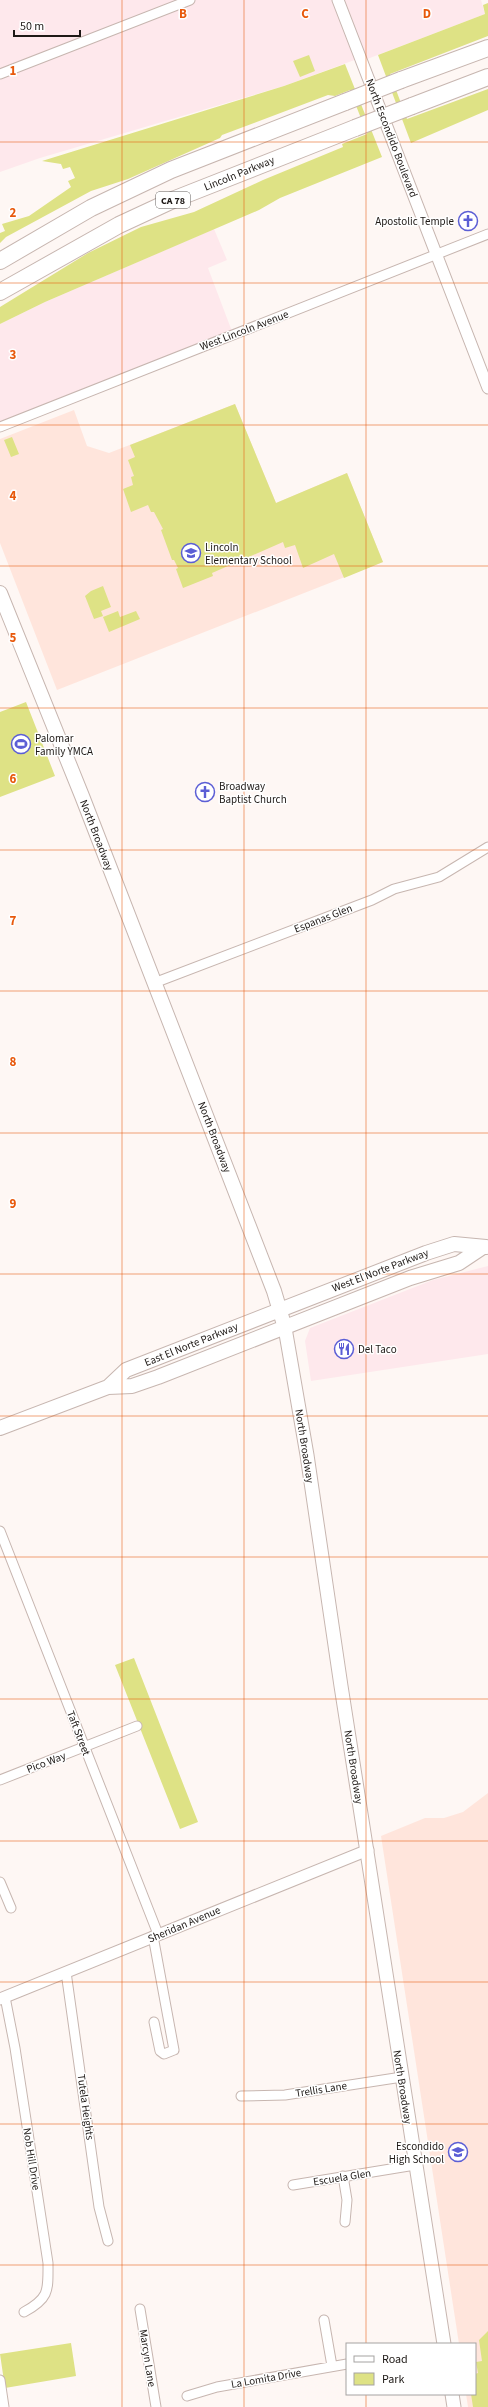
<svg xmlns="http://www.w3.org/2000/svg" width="488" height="2407" font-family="'Source Sans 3',sans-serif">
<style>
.commercial{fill:#fee8ec}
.built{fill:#ffe5dc}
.green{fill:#dee285}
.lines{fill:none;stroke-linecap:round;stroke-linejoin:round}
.minor-casing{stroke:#c7b6b0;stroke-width:11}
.tertiary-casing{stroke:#c7b6b0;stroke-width:13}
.secondary-casing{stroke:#c7b6b0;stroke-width:15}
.primary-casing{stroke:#c7b6b0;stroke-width:16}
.motorway-casing{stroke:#c7b6b0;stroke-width:18}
.minor{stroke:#fff;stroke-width:9}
.tertiary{stroke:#fff;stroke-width:11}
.secondary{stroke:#fff;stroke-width:13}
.primary{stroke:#fff;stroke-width:14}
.motorway{stroke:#fff;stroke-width:16}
.motorway-bridge-casing{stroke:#c7b6b0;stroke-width:18;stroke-linecap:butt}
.motorway-bridge{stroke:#fff;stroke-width:16}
.grid{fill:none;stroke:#e8590c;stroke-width:1;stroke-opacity:0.55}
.labels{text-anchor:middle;stroke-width:3;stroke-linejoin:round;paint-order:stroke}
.shield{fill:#fff;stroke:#625e5c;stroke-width:1}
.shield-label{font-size:10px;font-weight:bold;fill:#1e1916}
.street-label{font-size:11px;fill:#1e1916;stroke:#fff}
.poi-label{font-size:11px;fill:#1e1916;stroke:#fff;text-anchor:start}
.grid-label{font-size:13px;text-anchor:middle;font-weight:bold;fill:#e8590c;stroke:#fff;stroke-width:3;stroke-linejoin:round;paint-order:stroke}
</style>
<rect width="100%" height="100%" fill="#fef7f4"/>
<path class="commercial" d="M0,0H481L485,14L362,61L360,58L284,86L40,158L0,172Z
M214,229L227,260L208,268L233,334L0,427V324L45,302Z
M488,1266V1354L311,1381L305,1341L310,1328L433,1280Z"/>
<path class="built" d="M235,404L276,503L347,473L383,562L57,690L0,543V439L74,410L87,446L109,453Z
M488,1793V2407H468L466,2394H475V2344H459L381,1836L425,1818H444L463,1812Z"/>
<path class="green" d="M488,3V36L390,74L407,119L488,89V110L411,143L378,55L485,14L483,5Z
M309,55L315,71L300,77L293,61Z
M345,64L382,157L280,198L259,210L45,302L0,324V307L88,253L141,227L194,212L263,180L343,147L342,144L367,134L350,90L335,96L328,95L222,135L220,138L128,179L91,191L6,237L0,243V233L5,231L2,224L29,216L71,187L68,181L75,178L70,167L63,169L61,164L42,161L284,86Z
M235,404L276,503L347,473L383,562L344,578L334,554L303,568L295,545L285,548L283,542L212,573L213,576L183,588L176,569L178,568L174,560H172L161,530L163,529L154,512H151L148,505L131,512L123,489L133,485L131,477L134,476L128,460L135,457L130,445Z
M12,437L19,454L11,457L4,440Z
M103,586L111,607L101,611L103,616L94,619L85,596L91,591Z
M118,611L120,617L136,611L140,619L109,632L103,617Z
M26,702L55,776L0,797V712Z
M134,1658L198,1822L180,1829L115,1665Z
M488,2331V2407H473L471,2394H475V2374L478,2373L476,2362L482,2361L479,2340Z
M71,2343L76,2376L5,2388L0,2354Z"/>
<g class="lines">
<defs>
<path id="minor" d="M0,74L190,0
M0,427L488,234
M154,983L372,900L394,889L439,877L488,847
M0,1531L158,1934
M0,1780L137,1726
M0,1882L11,1908
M153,1936L174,2050L164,2054L160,2051L154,2022
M66,1972L99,2207L108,2241
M5,1997L15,2048L48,2263C48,2290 50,2298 24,2312
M241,2096L285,2095L402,2077
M343,2176L347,2200L345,2222
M293,2185L415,2165
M140,2309L156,2407
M324,2320L332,2366
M0,2380L4,2407
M187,2396L217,2387L347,2364"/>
<path id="tertiary" d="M338,0L488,388
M0,1999L368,1850"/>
<path id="secondary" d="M285,1328L307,1455L341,1686L444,2344
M452,2394L454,2407"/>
<path id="primary" d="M0,593L82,796L274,1291L285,1328
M108,1387L126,1370L426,1253L454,1244L486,1247
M0,1428L108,1387L132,1386L158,1377L410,1278L459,1263L483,1247"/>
<path id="motorway" d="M401,80L488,48
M412,106L488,77
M0,261L91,208L171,170L345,102
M0,292L119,225L175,199L355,128"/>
</defs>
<use href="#minor" class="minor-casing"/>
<use href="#tertiary" class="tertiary-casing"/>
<use href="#secondary" class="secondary-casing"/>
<use href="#primary" class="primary-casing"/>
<use href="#motorway" class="motorway-casing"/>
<use href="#minor" class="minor"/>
<use href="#tertiary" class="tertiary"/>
<use href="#secondary" class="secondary"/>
<use href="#primary" class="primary"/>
<use href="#motorway" class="motorway"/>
<defs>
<path id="motorway-bridge" d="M345,102L401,80
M355,128L412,106"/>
</defs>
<use href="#motorway-bridge" class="motorway-bridge-casing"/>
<use href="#motorway-bridge" class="motorway-bridge"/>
</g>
<path class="grid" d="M122,0V2407M244,0V2407M366,0V2344M0,142H488M0,283H488M0,425H488M0,566H488M0,708H488M0,850H488M0,991H488M0,1133H488M0,1274H488M0,1416H488M0,1557H488M0,1699H488M0,1841H488M0,1982H488M0,2124H488M0,2265H488M366,2394V2407"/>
<defs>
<symbol id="church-ring" viewBox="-11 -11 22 22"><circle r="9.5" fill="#fff" stroke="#5b5ed5" stroke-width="1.5"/><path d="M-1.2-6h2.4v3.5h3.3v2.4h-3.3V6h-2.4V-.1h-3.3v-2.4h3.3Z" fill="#5b5ed5"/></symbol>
<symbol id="school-ring" viewBox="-11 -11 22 22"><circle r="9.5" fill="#fff" stroke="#5b5ed5" stroke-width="1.5"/><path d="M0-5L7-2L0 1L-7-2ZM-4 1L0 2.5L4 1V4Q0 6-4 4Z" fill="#5b5ed5"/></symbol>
<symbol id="stadium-ring" viewBox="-11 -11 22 22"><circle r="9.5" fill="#fff" stroke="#5b5ed5" stroke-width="1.5"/><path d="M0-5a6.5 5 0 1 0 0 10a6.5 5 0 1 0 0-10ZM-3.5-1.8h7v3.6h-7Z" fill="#5b5ed5"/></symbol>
<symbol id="restaurant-ring" viewBox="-11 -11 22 22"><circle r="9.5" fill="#fff" stroke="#5b5ed5" stroke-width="1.5"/><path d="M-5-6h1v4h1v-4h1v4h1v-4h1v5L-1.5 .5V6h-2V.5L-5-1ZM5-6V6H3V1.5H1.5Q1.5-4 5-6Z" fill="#5b5ed5"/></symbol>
</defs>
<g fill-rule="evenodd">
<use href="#church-ring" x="457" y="210" width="22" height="22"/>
<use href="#school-ring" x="180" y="542" width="22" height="22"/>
<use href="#stadium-ring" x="10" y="733" width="22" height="22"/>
<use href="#church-ring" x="194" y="781" width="22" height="22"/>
<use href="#restaurant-ring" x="333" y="1338" width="22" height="22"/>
<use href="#school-ring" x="447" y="2141" width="22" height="22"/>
</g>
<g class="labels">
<rect class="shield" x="156" y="192" width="34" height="16" rx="3"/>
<g class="shield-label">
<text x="173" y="204">CA 78</text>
</g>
<g class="street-label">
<text transform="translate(392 138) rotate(69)" y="4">North Escondido Boulevard</text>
<text transform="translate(239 173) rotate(-22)" y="4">Lincoln Parkway</text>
<text transform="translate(244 330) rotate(-21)" y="4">West Lincoln Avenue</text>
<text transform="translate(97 835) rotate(69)" y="4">North Broadway</text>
<text transform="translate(323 918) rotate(-21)" y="4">Espanas Glen</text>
<text transform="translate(215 1137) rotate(69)" y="4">North Broadway</text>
<text transform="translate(380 1270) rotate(-21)" y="4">West El Norte Parkway</text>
<text transform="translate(191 1344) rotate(-22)" y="4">East El Norte Parkway</text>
<text transform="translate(305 1446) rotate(81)" y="4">North Broadway</text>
<text transform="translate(79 1733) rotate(69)" y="4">Taft Street</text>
<text transform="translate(46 1762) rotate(-21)" y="4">Pico Way</text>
<text transform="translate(354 1767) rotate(81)" y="4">North Broadway</text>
<text transform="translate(184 1924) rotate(-23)" y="4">Sheridan Avenue</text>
<text transform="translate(403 2087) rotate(81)" y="4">North Broadway</text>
<text transform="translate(321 2089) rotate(-9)" y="4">Trellis Lane</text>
<text transform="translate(86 2107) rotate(82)" y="4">Tutela Heights</text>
<text transform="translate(32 2159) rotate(81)" y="4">Nob Hill Drive</text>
<text transform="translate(342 2177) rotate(-9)" y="4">Escuela Glen</text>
<text transform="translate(148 2358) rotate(81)" y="4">Marcyn Lane</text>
<text transform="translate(266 2378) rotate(-10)" y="4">La Lomita Drive</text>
</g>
<g class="poi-label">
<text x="454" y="225" text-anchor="end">Apostolic Temple</text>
<text x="205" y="551">Lincoln<tspan x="205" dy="13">Elementary School</tspan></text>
<text x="35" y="742">Palomar<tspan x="35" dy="13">Family YMCA</tspan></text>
<text x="219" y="790">Broadway<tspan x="219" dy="13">Baptist Church</tspan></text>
<text x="358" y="1353">Del Taco</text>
<text x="444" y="2150" text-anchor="end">Escondido<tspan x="444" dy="13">High School</tspan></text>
</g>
</g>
<g class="grid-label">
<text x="183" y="18">B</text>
<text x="305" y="18">C</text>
<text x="427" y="18">D</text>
<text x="13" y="75">1</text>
<text x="13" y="217">2</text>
<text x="13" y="359">3</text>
<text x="13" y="500">4</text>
<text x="13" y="642">5</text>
<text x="13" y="783">6</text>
<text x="13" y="925">7</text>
<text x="13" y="1066">8</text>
<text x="13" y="1208">9</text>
</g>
<rect x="346" y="2343" width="130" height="52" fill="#ffffff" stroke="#a5a3a2"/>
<rect x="354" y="2356" width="20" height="6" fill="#ffffff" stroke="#a5a3a2"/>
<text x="382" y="2363" font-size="12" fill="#1e1916">Road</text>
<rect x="354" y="2373" width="20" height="12" fill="#dee285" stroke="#a5a3a2"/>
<text x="382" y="2383" font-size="12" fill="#1e1916">Park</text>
<path d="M14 30v6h66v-6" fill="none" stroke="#1e1916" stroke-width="2"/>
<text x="20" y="30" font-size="12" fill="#1e1916" stroke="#ffffff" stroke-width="3" paint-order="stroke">50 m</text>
</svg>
